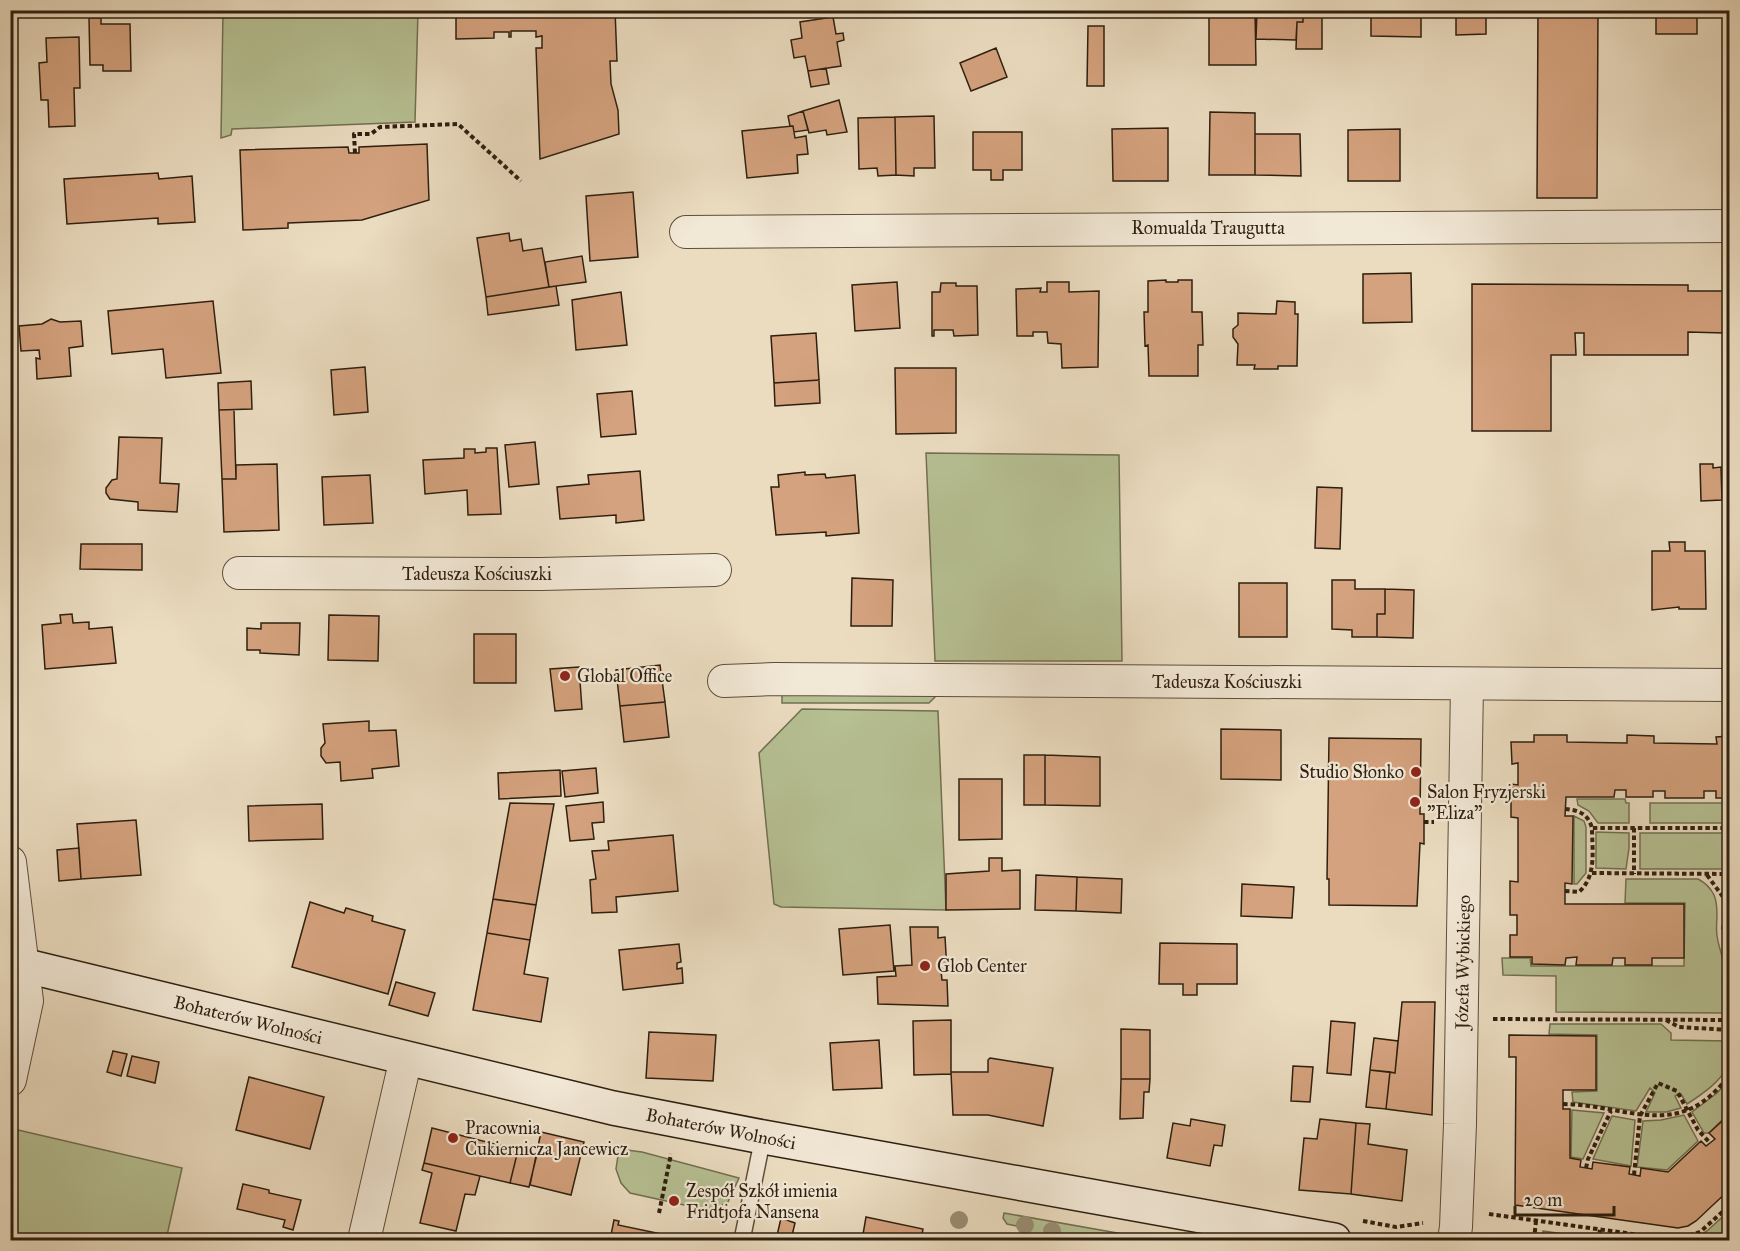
<svg xmlns="http://www.w3.org/2000/svg" width="1740" height="1251" font-family="'IM FELL Great Primer',serif">
<style>
.green{fill:#b6c093;stroke:#727051;stroke-width:1.5}
.building{fill:#d4a27e;stroke:#2e1f0f;stroke-width:1.5}
.lines{fill:none;stroke-linecap:round;stroke-linejoin:round}
.lane-casing{stroke:#5d4e3b;stroke-width:18}
.street-casing{stroke:#5d4e3b;stroke-width:34}
.secondary-casing{stroke:#2e1f0f;stroke-width:36}
.path{stroke:#2e1f0f;stroke-width:4;stroke-dasharray:4.5 3;stroke-linecap:butt}
.lane{stroke:#f2e8d6;stroke-width:15}
.street{stroke:#f2e8d6;stroke-width:32}
.secondary{stroke:#f2e8d6;stroke-width:33}
.tree{fill:#9a8e75}
.poi-dot{fill:#8f2418;stroke:#f2e8d6;stroke-width:2}
.labels{text-anchor:middle;stroke-width:4.5;stroke-linejoin:round;paint-order:stroke}
.street-label{font-size:18px;fill:#2e1f0f;stroke:#f2e8d6}
.poi-label{font-size:18px;fill:#2e1f0f;stroke:#f2e8d6;text-anchor:start}
</style>
<rect width="100%" height="100%" fill="#ebdcc0"/>
<filter id="stains"><feTurbulence type="fractalNoise" baseFrequency=".00333" numOctaves="4"/><feColorMatrix values="0 0 0 0 .2 0 0 0 0 .09 0 0 0 0 .02 0 0 0 .5 -.17"/></filter>
<radialGradient id="worn" r=".72"><stop offset=".6" stop-color="#630" stop-opacity="0"/><stop offset="1" stop-color="#630" stop-opacity=".3"/></radialGradient>
<path class="green" d="M223,11H418L415,122L232,129L231,135L221,138Z
M926,453L1119,455L1122,661H935Z
M782,693L938,694L929,703H782Z
M802,709L938,711L946,910L781,907L774,904L759,753Z
M1577,799H1625L1626,803H1629V823H1598L1589,811L1578,805Z
M1650,803H1729V823H1650Z
M1574,816L1584,821L1586,827V873L1577,884H1574Z
M1596,832L1629,833V848L1626,869L1596,868Z
M1640,833H1729V869H1640Z
M1626,879H1698C1706,883 1710,887 1714,895C1720,909 1715,922 1717,936C1721,962 1738,987 1726,1013L1556,1012V976L1503,975L1502,958H1530L1531,966H1684L1685,903H1625Z
M1550,1024H1661L1671,1033V1040L1729,1041C1730,1048 1731,1058 1728,1065C1722,1081 1701,1095 1687,1104L1681,1094L1675,1096L1681,1108L1666,1112H1646L1655,1093L1650,1088L1636,1111L1573,1102L1572,1092L1597,1091V1035L1549,1034Z
M1729,1080V1113L1709,1133H1704L1692,1112L1717,1093Z
M1572,1110L1604,1113L1583,1159L1571,1157Z
M1684,1115L1698,1141L1667,1170L1637,1167L1643,1121L1661,1120Z
M1612,1116L1635,1120L1631,1166L1593,1159Z
M18,1130L182,1168L166,1240H11V1163Z
M619,1149L642,1152L739,1178L728,1202L715,1209L698,1208L630,1193L621,1183L616,1169Z
M1729,1211V1240H1692L1707,1231Z
M1004,1213L1157,1240H1020L1022,1227L1007,1224L1003,1218Z
M1543,1231L1591,1238V1240H1542Z"/>
<path class="building" d="M456,10H615L617,61H610L611,84L618,110L619,134L540,159L536,48H542V36L536,37V31H511V37H509V32H494V38L456,39Z
M1209,10H1255L1256,65H1209Z
M1257,10H1303V22H1297L1296,40L1256,39Z
M1371,10H1421V37L1371,36Z
M1456,10H1486V34L1456,35Z
M1538,10H1598L1597,198H1537Z
M1656,10H1697V34H1656Z
M1303,14L1322,15V49H1296L1297,22H1303Z
M833,17L836,34L843,33L844,40L837,42L841,66L808,71L805,56L794,58L791,40L802,38L800,22Z
M89,18H101V24H130L131,71H103V65H90Z
M1088,26H1104V86H1087Z
M79,37L80,88H74L75,126L49,127L48,100H41L39,63L47,62L46,38Z
M996,48L1007,77L971,91L960,63Z
M826,68L829,84L811,87L808,71Z
M1725,73H1730V102H1725Z
M839,100L847,132L827,135L826,130L809,133L803,111Z
M803,111L808,130L794,132L793,126H790L788,116Z
M1210,112L1255,113V175H1209Z
M934,116L935,168H914V176L896,175L895,117Z
M895,117L896,175L878,176L877,168L859,169L858,118Z
M793,126L795,138L806,136L808,154L797,155L798,173L747,178L742,131Z
M1168,128V181H1113L1112,129Z
M1400,129V181H1348V130Z
M973,132H1022V170H1003V180H991V170H973Z
M1255,134H1300L1301,176L1255,175Z
M427,144L429,200L362,220L288,223V228L243,230L240,150L348,147L349,153H359V147Z
M158,173L159,179L192,176L195,222L158,224V218L67,224L64,179Z
M633,192L638,257L590,261L586,196Z
M509,233L510,241L521,239L523,251L542,248L549,287L486,297L477,238Z
M582,256L586,282L549,287L545,262Z
M1411,273L1412,322L1363,323V274Z
M1166,280V282H1178V280H1192V312H1202L1203,345H1198V376H1149L1148,345L1145,346L1144,312H1148V281Z
M897,282L900,328L855,331L852,285Z
M1047,282H1069V292L1099,291L1098,367L1062,368L1061,344L1048,343L1047,332H1033V336H1017L1016,289L1041,288L1040,292H1047Z
M941,283H956V286H977L978,335L954,336L953,330H934V336H932V292H940Z
M1472,284L1688,285V291H1724L1725,333L1688,332V355H1584V333H1575L1576,355H1551V431H1472Z
M556,286L559,305L488,315L486,297Z
M1724,291H1730V332L1725,333Z
M621,292L627,345L576,350L572,300Z
M213,301L221,373L166,378L163,349L112,354L108,311Z
M1277,301L1295,302V314H1298L1297,366H1278V369H1254L1255,365H1237L1238,344L1233,337V329L1238,325V313L1276,314Z
M51,319L60,322L81,321L83,346L69,348L71,376L37,379L36,358L40,359L39,350L21,351L19,326L42,324Z
M816,333L819,380L774,383L771,336Z
M365,367L368,412L334,415L331,370Z
M895,368H956V433L896,434Z
M819,380L820,403L775,406L774,383Z
M251,381L252,409L219,410L218,383Z
M632,391L636,434L601,437L597,394Z
M219,410H234L236,479H222Z
M119,437L162,438L160,483L179,484L177,512L138,510V502L110,499L106,493V488L112,480L117,479Z
M535,442L539,484L509,487L505,445Z
M486,448H497L501,514L468,515L467,490L425,494L423,460L464,458V449H475V453L486,452Z
M277,464L279,530L224,532L222,479H236V465Z
M1700,464H1713V468L1721,467L1722,500L1701,501Z
M640,471L644,520L616,523V515L560,519L557,487L589,484L588,475Z
M805,472V475L825,474L826,478L855,475L859,533L826,536V532L776,535L771,487H779L778,475Z
M370,475L373,523L324,525L322,477Z
M1317,487L1342,488L1340,549L1315,548Z
M1669,542H1685V551H1705L1706,609H1679V607L1652,610V551H1670Z
M81,544H142V570L80,569Z
M852,578L893,580L892,626H851Z
M1332,580H1355V589H1385V614H1377V637H1352V630L1332,629Z
M1239,583H1287V637H1239Z
M1728,588H1730V631H1728Z
M1385,589L1414,590L1413,638L1377,637V614H1385Z
M72,614L73,623L89,622V629L112,627L116,663L45,669L42,625L61,623L60,615Z
M329,615L379,616L378,661L328,660Z
M261,623H300L299,655L260,653V650H247V628L261,629Z
M474,634H516V683H474Z
M660,665L665,702L620,706L616,670Z
M579,667L582,709L555,711L550,669Z
M665,702L669,737L624,742L620,706Z
M369,721V731L396,730L399,766L372,769L373,778L341,781L340,762L326,763L321,756V748L325,743L323,724Z
M1221,729L1281,730V780L1221,779Z
M1534,735H1567V742L1627,743V735L1654,736V743L1717,744L1716,737L1730,736V798H1716V791H1704V798H1665V791H1653V797H1626V790H1615L1614,797H1566L1565,816H1573L1572,884L1565,883V904H1684V958H1652V965H1625V958H1613L1612,965H1576L1577,957L1566,958L1565,965L1532,964V957H1510V935H1517V915H1510V881L1518,882V818L1511,817V784L1518,785V763L1512,764L1511,742H1534Z
M1329,738L1421,739L1420,814H1424V844L1420,843L1417,906L1329,905V879H1327Z
M1024,755H1045V805H1024Z
M1045,755L1100,757V806L1045,805Z
M596,768L598,793L565,797L562,771Z
M560,770L561,796L499,799L498,773Z
M959,779H1002V839L959,840Z
M603,802L604,822L592,823L594,839L570,841L566,806Z
M510,803L554,804L536,905L493,899Z
M322,804L323,839L249,841L248,806Z
M136,820L141,875L81,879L77,824Z
M673,835L678,891L616,897L617,912L592,913L590,880L596,879L592,851L609,850L608,841Z
M79,848L81,879L59,881L57,850Z
M989,858H1002V871L1020,870V909L946,910V874L989,871Z
M1036,875L1077,877L1076,911L1035,910Z
M1077,877L1122,879L1121,913L1076,911Z
M1242,884L1294,887L1292,918L1241,916Z
M493,899L536,905L530,940L487,933Z
M310,902L344,913L346,908L373,916L372,921L405,930L388,994L292,967Z
M890,925L894,971L843,975L839,929Z
M910,927H938V938L945,937L947,971H941L942,980H947L948,1006L878,1004L877,977L896,976L895,966L912,965Z
M487,933L530,940L524,974L548,978L541,1022L473,1010Z
M1160,943L1237,944V984H1197V995H1183V984H1159Z
M679,944L681,962L677,963V969L682,968L683,983L623,990L619,950Z
M396,982L435,993L428,1016L389,1005Z
M1402,1002H1435L1432,1115L1386,1109L1390,1072L1395,1073Z
M951,1020V1074L914,1075L913,1021Z
M1331,1021L1355,1023L1351,1075L1327,1073Z
M1121,1029L1150,1030V1079H1121Z
M649,1032L716,1035L713,1081L646,1078Z
M1509,1035L1596,1036V1090H1563V1109H1570V1158L1581,1160L1580,1167L1592,1169L1593,1162L1630,1167L1629,1174L1640,1176L1641,1168L1668,1172L1701,1141L1706,1146L1715,1139L1709,1133L1730,1114V1189L1696,1221L1688,1226L1678,1228L1515,1205L1516,1057H1509Z
M1374,1038L1398,1041L1395,1073L1370,1070Z
M879,1040L882,1088L833,1090L830,1043Z
M113,1051L127,1054L121,1076L107,1072Z
M132,1056L159,1062L155,1083L127,1076Z
M990,1058L1053,1068L1043,1126L988,1115H953L951,1072H988V1060Z
M1293,1066L1313,1067L1310,1102L1291,1101Z
M1370,1070L1390,1072L1386,1109L1366,1107Z
M249,1077L324,1097L310,1149L236,1130Z
M1121,1079H1150L1149,1092H1144L1143,1118L1120,1119Z
M1191,1119L1225,1125L1222,1146L1214,1145L1210,1166L1167,1158L1173,1123L1190,1126Z
M1320,1119L1356,1123L1351,1194L1299,1190L1304,1138L1317,1139Z
M1356,1123L1370,1124L1368,1144L1407,1150L1402,1201L1351,1194Z
M432,1128L518,1150L510,1183L424,1163Z
M541,1132L584,1142L571,1195L530,1185Z
M518,1150L537,1154L529,1187L510,1183Z
M424,1163L480,1176L475,1195L465,1194L456,1231L420,1223L432,1173L422,1170Z
M243,1184L269,1190V1193L301,1200L293,1230L283,1227L285,1220L237,1209Z
M866,1217L923,1229L921,1240H862Z
M781,1218L795,1223L791,1240H776Z
M614,1220L619,1221L618,1225L690,1240H610Z"/>
<g class="lines">
<defs>
<path id="lane" d="M742,1240L763,1137"/>
<path id="street" d="M686,232L1730,226
M239,573L541,574L715,570
M724,681L774,679L1730,685
M10,862L27,1001L10,1080
M364,1240L406,1058
M1454,1240L1456,1227L1460,1124L1467,684"/>
<path id="secondary" d="M10,962L613,1108L763,1137L1334,1240"/>
</defs>
<use href="#lane" class="lane-casing"/>
<use href="#street" class="street-casing"/>
<use href="#secondary" class="secondary-casing"/>
<path class="path" d="M355,153L354,134H371L380,127L458,124L521,181
M1565,809C1579,810 1588,814 1592,828
M1424,822H1434
M1634,828V874
M1592,873L1730,874
M1707,875L1726,901
M1565,891L1579,892C1597,876 1592,850 1592,828H1730
M1730,897L1726,901L1723,930L1730,961
M1493,1019L1730,1020
M1666,1020L1679,1027L1730,1030
M1563,1104C1629,1105 1680,1143 1730,1074
M1586,1168L1588,1159L1611,1111
M1634,1175L1640,1116L1658,1083L1677,1091L1698,1130L1710,1143
M659,1213L671,1154
M1489,1214L1676,1240L1700,1232L1730,1205
M1363,1221L1396,1227L1423,1223
M1534,1240L1536,1221
M1598,1240L1600,1230"/>
<use href="#lane" class="lane"/>
<use href="#street" class="street"/>
<use href="#secondary" class="secondary"/>
</g>
<g class="tree">
<circle cx="959" cy="1220" r="9"/>
<circle cx="1025" cy="1225" r="9"/>
<circle cx="1052" cy="1231" r="9"/>
</g>
<g class="poi-dot">
<circle cx="565" cy="676" r="6"/>
<circle cx="1416" cy="772" r="6"/>
<circle cx="1415" cy="802" r="6"/>
<circle cx="925" cy="966" r="6"/>
<circle cx="453" cy="1138" r="6"/>
<circle cx="674" cy="1201" r="6"/>
</g>
<g class="labels">
<g class="street-label">
<text x="1208" y="234">Romualda Traugutta</text>
<text x="477" y="580">Tadeusza Kościuszki</text>
<text x="1227" y="688">Tadeusza Kościuszki</text>
<text transform="translate(1463 962) rotate(-89)" y="6">Józefa Wybickiego</text>
<text transform="translate(248 1020) rotate(14)" y="6">Bohaterów Wolności</text>
<text transform="translate(721 1129) rotate(11)" y="6">Bohaterów Wolności</text>
</g>
<g class="poi-label">
<text x="577" y="682">Global Office</text>
<text x="1404" y="778" text-anchor="end">Studio Słonko</text>
<text x="1427" y="798">Salon Fryzjerski<tspan x="1427" dy="21">"Eliza"</tspan></text>
<text x="937" y="972">Glob Center</text>
<text x="465" y="1134">Pracownia<tspan x="465" dy="21">Cukiernicza Jancewicz</tspan></text>
<text x="686" y="1197">Zespół Szkół imienia<tspan x="686" dy="21">Fridtjofa Nansena</tspan></text>
</g>
</g>
<rect width="1740" height="1251" fill="none" stroke="#ebdcc0" stroke-width="36"/>
<rect x="12" y="12" width="1716" height="1227" fill="none" stroke="#2e1f0f" stroke-width="3"/>
<rect x="18" y="18" width="1704" height="1215" fill="none" stroke="#2e1f0f" stroke-width="1.5"/>
<path d="M1515 1206v9h99v-9" fill="none" stroke="#2e1f0f" stroke-width="3"/>
<text x="1524" y="1206" font-size="18" fill="#2e1f0f" stroke="#f2e8d6" stroke-width="4.5" paint-order="stroke">20 m</text>
<rect width="100%" height="100%" filter="url(#stains)"/>
<rect width="100%" height="100%" fill="url(#worn)"/>
</svg>
